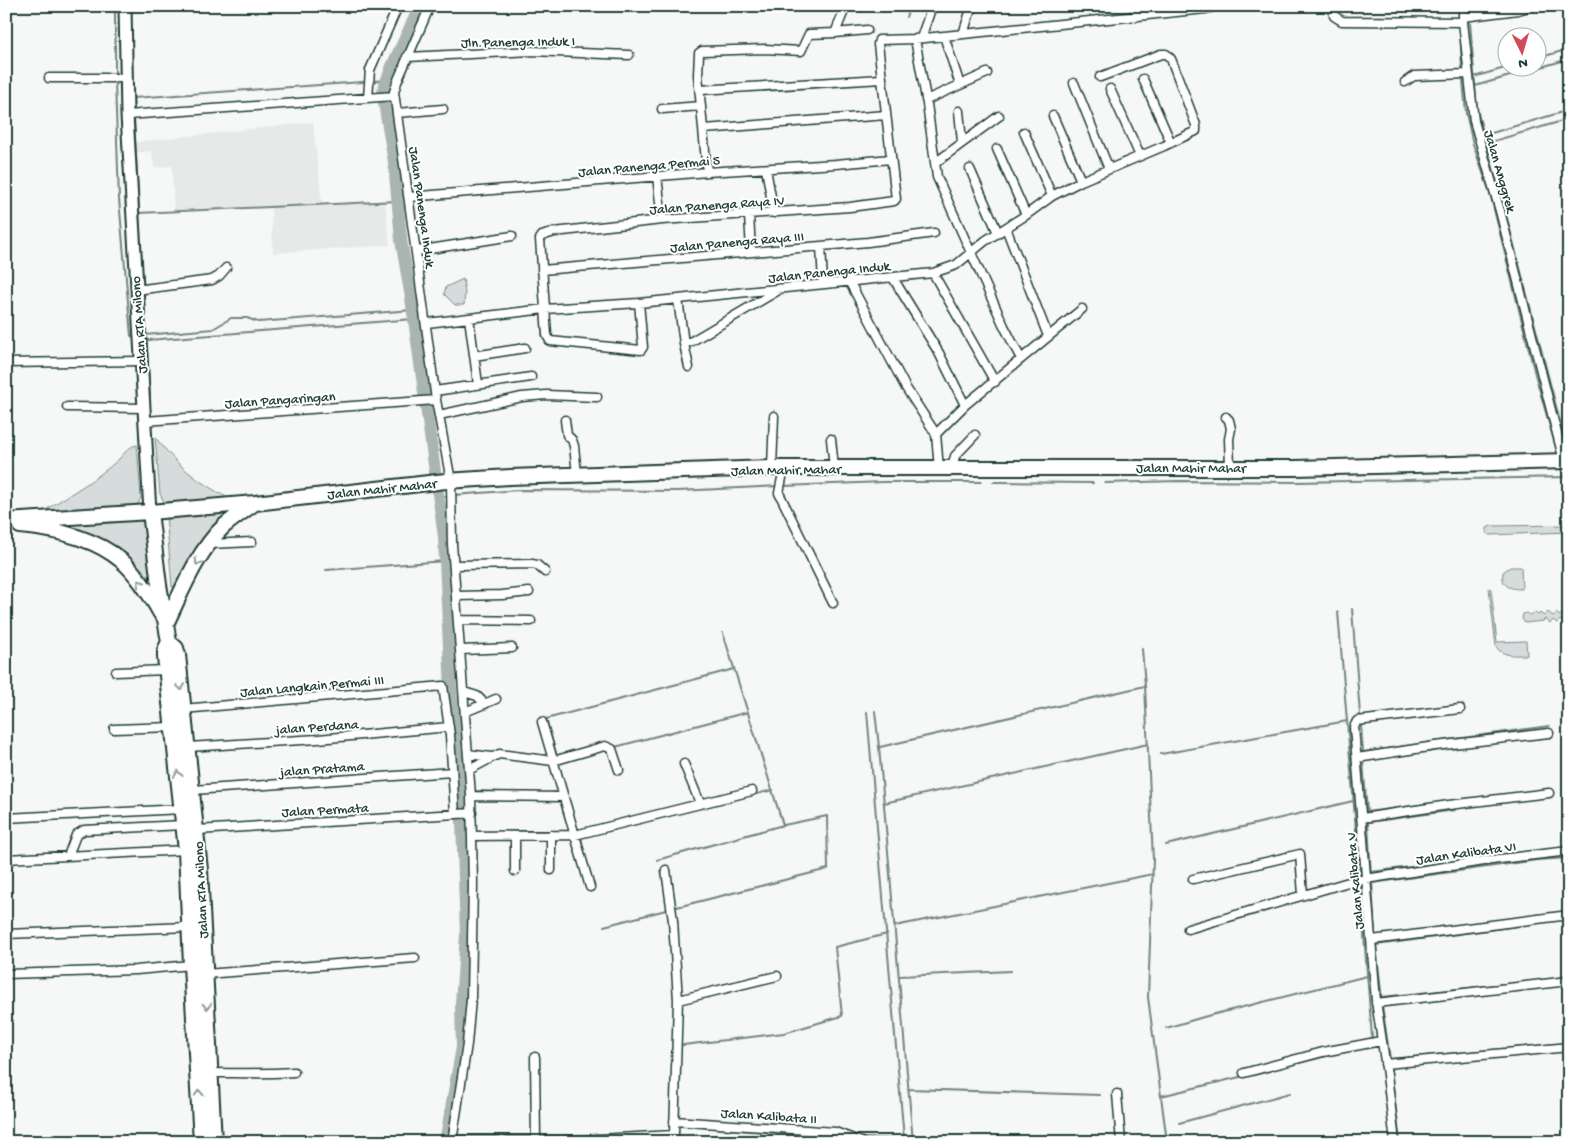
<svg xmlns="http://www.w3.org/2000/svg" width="1575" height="1148" font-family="'Gochi Hand',sans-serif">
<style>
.built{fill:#e6e9e8}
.green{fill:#d6dcdb;stroke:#7a8c88}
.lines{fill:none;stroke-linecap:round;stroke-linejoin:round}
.stream{stroke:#72857f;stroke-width:2}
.river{stroke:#aab5b1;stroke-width:12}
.street-casing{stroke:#1f3d34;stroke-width:11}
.secondary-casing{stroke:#1f3d34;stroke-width:15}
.highway-casing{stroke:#1f3d34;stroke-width:18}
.street{stroke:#fff;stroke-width:8}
.secondary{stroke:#fff;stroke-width:11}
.highway{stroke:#fff;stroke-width:14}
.oneway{stroke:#8f9e9a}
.labels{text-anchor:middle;stroke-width:4;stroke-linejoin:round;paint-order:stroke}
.street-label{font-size:14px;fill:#1f3d34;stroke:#fff}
</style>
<rect width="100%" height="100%" fill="#f6f7f7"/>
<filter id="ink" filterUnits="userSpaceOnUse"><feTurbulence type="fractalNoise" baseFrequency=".02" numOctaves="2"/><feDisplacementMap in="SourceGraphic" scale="10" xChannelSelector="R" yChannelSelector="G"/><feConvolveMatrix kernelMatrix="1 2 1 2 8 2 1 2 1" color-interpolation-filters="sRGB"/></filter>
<g filter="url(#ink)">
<path class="built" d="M313,122L322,204L385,201L390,245L273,253L271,207L174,212L172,166L154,168L152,151L128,154V143Z"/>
<path class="green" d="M463,279L465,293L464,305H455L444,294L446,287Z
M155,437C178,466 195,480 228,498L169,504L164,502L160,494Z
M137,445L141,498L136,508L47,512V509C72,493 97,479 119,459C124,454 129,446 137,445Z
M233,507C206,528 192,558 175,587H172L166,515Z
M145,516L153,587L143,578L56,526L52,521Z
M1569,525V532L1489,535L1487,533V528L1491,526Z
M1510,567H1521L1522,589C1509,589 1501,586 1503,572Z
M1489,588L1491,589L1497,642L1526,641L1527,655C1516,655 1503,657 1496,647Z
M1569,611V620L1568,619L1564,623L1560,620L1557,623L1553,620L1550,623L1545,619L1543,621L1525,623L1522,619L1523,614L1526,613L1531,615L1534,612L1538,615L1540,613L1544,616L1548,612L1553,616L1556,613L1560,616L1563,613L1566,615Z"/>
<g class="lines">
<path class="stream" d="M115,6V76
M1341,6V12
M1459,6V15
M1469,6L1470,11
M906,17L910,6
M1470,22L1477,110L1508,222L1569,456
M1460,28L1462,69
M948,40L958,38
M921,42L943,40
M906,43H913
M1538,58L1569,49
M1474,77L1508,67
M1463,80L1466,113L1473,144L1490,193L1535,374L1558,455
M115,81L119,199L131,336H135
M374,81L387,80
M1475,86L1569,59
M384,103L398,167L410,278L428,397
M134,112L133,98L363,82
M134,117L143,287
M1485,135L1569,110
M1487,143L1569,119
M138,213L398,201
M143,291L150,396
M145,335L213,329L231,318H247L258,322L413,310
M148,340L414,319
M429,402L438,467
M1561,468L1564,477
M993,482L1093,483
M1105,483L1178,481L1296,482L1569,477
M784,486L883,482H981
M454,495L520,490L678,491L779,486
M439,497L449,496
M326,570L445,561
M1352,609L1360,715
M1338,612L1360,879
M1142,649L1145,686L1153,860L1148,997L1167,1142
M875,711L879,747L913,1142
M1361,726L1363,751
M615,747L748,712
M880,747L1145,686
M1363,752L1549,726
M554,754L556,753L546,719L734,669
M1161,754L1347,721
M1373,759L1470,746
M1363,760L1367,812
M461,791H467
M472,791L535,793
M552,793L558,791L554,777
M560,799L570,833
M719,803L773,790
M884,803L1148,744
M1367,812L1489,796
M1368,822L1371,877
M1369,822L1455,810
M581,836L584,853
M572,838L577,855
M1166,845L1353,801
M657,860L783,825L723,633
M1371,872L1538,851
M1372,882L1375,934
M1360,883L1372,1037
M1372,883L1537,860L1569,858
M677,907L828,869L827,816L784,825
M604,926L666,910
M895,926L1153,874
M899,976L1011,971
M1382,997L1534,981
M1382,1000L1376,945L1526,925
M1382,1005L1390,1059
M1166,1028L1207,1016L1367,976
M683,1045L784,1033L842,1016L835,947L887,934
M1390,1059L1569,1043
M1278,1068L1351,1050
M1391,1069L1400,1142
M908,1089L1100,1095
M1161,1096L1244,1076
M1179,1123L1290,1093
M701,1127L838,1138
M863,1138L904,1139L867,712"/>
<path class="river" d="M420,6L392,66L383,90L384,103L394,162L401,240L411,298L444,537L451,692L460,765L466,934L461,1003L462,1047L445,1142"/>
<defs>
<path id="street" d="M430,6L397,82L394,92L436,400L451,481L452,544L471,796L473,883L471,999L467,1044L452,1142
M1135,6L1136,17
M1333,6L1334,16L1342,21L1463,22L1474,121L1500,211L1564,461
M1463,6V20
M1463,17L1518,10L1532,6
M835,33L867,30
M963,34L972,6
M944,36L960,85
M921,38L932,6
M915,39L927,104L937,177L1004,326L1021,359
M407,57L532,51L629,55
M49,78H126
M1143,79L1171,143
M1405,82L1414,76L1468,74
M1074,83L1109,169
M1110,89L1140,156
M700,90L882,79
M368,98L370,70L398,6
M926,100L987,73
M662,109L701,106
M959,111L962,142
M397,113L443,109
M127,115L394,96
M1053,116L1081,181
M704,129L886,115
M1024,132L1052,196
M997,149L1026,215
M935,163L999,116
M766,169L774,213
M970,169L998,233
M707,172L698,75L699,53L702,51L765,49L801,51L809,34L835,33L846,6
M657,176L662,220
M409,197L707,172L836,164L891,159
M749,215L751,251
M1006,228L1048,336
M821,246L823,283
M417,251L512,236
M542,270L868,242L934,233
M933,273L995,382
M893,278L939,353L965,405
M849,281L906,388L936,434
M136,290L212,280L219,276L226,268
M678,299L684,344L692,341L777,291
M639,303L643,347L641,350L550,341L547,335L540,239L542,236L554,232L662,220L850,207L894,201L896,199L878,44L879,40L915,39L1205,9L1219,6
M469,318L478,384
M427,323L545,309L639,303L933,273L956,265L985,241L1026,215L1052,196L1081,181L1164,146L1196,131V125L1171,59L1166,54H1161L1100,77
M684,344L689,367
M474,356L525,348
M6,363L140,361
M435,391L531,377
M67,407L144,408
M439,415L522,397L546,395L597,397
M1226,417L1229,420L1231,429L1229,439L1230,466
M565,420L567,435L572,440L574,446L577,474
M145,421L436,400
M831,439L834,468
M772,468L774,416
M784,468L779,493L833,603
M952,468L955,456L975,435
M939,469L936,434L965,405L1082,309
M210,544L252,542
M454,565L532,564L537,565L545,572
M457,596L502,595L529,592
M459,620L531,621
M461,650L512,648
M116,672L166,670
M464,692L477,696L485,704
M183,709L443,686L450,735L455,814
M465,712L496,699
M542,722L590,887
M114,729L173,727
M188,747L318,739L449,727
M468,754L491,757
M1357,758L1435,746L1549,733
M684,764L700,803
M469,770L499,754L553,761L605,746L612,749L619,770
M193,790L452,772
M471,796L564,797
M6,818L182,809
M1362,818L1449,805L1549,793
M197,830L472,813
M472,836L575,835L752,791
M68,856L76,835L84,830L183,825
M6,859L186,850
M551,870V835
M515,871V836
M1193,879L1300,854L1303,895L1300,896
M1188,929L1352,881L1491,860L1569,851
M6,934L189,927
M1372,940L1569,915
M6,974L136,970L191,965
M205,974L415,958
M678,1000L777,976
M1376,1003L1569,981
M535,1057L536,1141
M1385,1064L1569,1047
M210,1073C238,1073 266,1074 294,1072
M1244,1073L1323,1052L1381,1041
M1117,1094L1121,1142
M674,1121L835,1132L861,1142
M452,1141H561L674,1135L678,1000L673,921L666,870
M1395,1142L1387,1075L1376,1001L1354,727L1357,721L1460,709"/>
<path id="secondary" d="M125,6L127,115L150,512"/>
<path id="highway" d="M150,512L159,585L169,642L165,650V657L186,850L191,965L201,1142
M6,521L150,512L255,503L446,481L510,477L772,468H1295L1569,461
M20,526C54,529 95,538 122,561C138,575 151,596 161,614
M166,624C182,591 197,552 224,526C234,518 245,510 255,503
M169,642L176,648L178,655L200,870L214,1142"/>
</defs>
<use href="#street" class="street-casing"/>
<use href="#secondary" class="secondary-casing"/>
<use href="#highway" class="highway-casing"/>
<use href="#street" class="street"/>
<use href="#secondary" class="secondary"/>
<use href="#highway" class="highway"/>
</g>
<defs><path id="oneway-chevron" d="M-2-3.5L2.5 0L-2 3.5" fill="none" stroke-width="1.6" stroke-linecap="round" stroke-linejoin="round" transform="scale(1.25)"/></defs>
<g class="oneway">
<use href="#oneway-chevron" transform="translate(198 562) rotate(121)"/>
<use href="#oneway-chevron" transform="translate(140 583) rotate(-126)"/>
<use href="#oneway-chevron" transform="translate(181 687) rotate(84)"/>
<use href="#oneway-chevron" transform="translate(178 774) rotate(-96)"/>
<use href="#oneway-chevron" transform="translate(207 1006) rotate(87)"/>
<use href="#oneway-chevron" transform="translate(199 1093) rotate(-93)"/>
</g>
</g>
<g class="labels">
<g class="street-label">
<text transform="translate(518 41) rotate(-1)" y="5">Jln.Panenga Induk I</text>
<text transform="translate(649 165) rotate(-5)" y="5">Jalan Panenga Permai 5</text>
<text transform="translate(1501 171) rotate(74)" y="5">Jalan Anggrek</text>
<text transform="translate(717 204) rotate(-4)" y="5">Jalan Panenga Raya IV</text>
<text transform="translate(423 207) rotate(82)" y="5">Jalan Panenga Induk</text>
<text transform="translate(737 241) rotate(-5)" y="5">Jalan Panenga Raya III</text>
<text transform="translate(829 271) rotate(-6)" y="5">Jalan Panenga Induk</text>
<text transform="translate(138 325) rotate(-94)" y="5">Jalan RTA Milono</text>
<text transform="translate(280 399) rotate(-4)" y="5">Jalan Pangaringan</text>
<text x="1191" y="472">Jalan Mahir Mahar</text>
<text transform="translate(786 469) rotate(-1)" y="5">Jalan Mahir Mahar</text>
<text transform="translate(382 488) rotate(-6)" y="5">Jalan Mahir Mahar</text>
<text transform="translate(312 685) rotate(-5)" y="5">Jalan Langkain Permai III</text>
<text transform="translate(317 726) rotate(-4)" y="5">jalan Perdana</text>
<text transform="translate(322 768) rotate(-4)" y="5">jalan Pratama</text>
<text transform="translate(325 809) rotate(-3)" y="5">Jalan Permata</text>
<text transform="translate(1466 852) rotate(-8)" y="5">Jalan Kalibata VI</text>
<text transform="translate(1354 881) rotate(-95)" y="5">Jalan Kalibata V</text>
<text transform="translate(200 890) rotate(-93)" y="5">Jalan RTA Milono</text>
<text transform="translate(769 1115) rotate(4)" y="5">Jalan Kalibata II</text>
</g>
</g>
<rect width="1575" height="1148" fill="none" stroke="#fff" stroke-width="25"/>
<rect x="12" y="12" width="1550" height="1123" fill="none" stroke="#1f3d34" stroke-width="2" filter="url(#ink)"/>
<g transform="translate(1522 52) rotate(175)"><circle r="24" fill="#ffffff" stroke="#a5b1ae"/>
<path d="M0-4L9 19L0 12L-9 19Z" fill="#d1495b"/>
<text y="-8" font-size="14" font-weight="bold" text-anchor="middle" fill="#1f3d34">N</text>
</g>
</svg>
